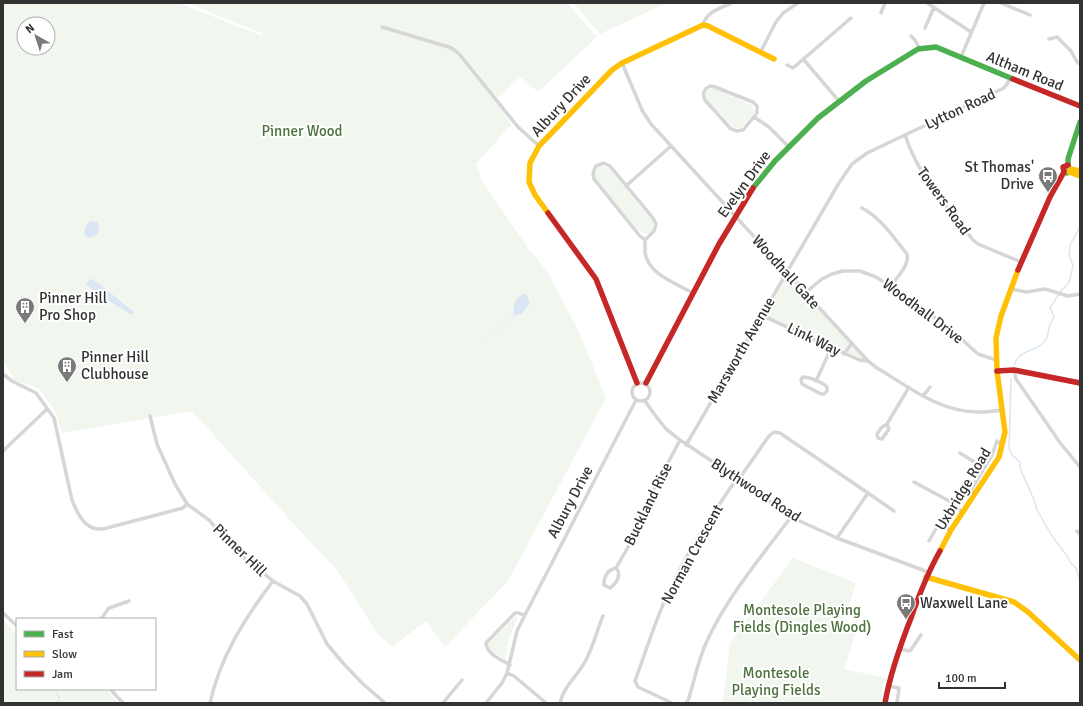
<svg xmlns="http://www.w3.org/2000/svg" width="1083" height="706" font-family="Signika,sans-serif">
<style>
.green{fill:#f1f6ee;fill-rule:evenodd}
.water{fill:#dbe6f4}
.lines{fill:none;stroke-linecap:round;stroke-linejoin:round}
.stream{stroke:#dbe6f4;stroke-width:1.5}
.street{stroke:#d6d6d6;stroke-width:3.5}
.fast{stroke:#4caf50;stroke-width:5.5}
.slow{stroke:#ffc107;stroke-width:5.5}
.jam{stroke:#c62828;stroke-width:5.5}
.labels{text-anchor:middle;stroke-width:4;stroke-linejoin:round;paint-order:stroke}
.street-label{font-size:15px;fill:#323232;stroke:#fff}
.park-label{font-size:15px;fill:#4c713c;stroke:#fff}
.poi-label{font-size:15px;fill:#323232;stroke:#fff;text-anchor:start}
</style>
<rect width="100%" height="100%" fill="#fff"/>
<path class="green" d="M3,3H179L260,35L264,34L187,3H567L597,37L538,92L520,77L496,99L511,125L476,164L482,181L528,248L547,271L580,334L606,398L508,581L445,647L426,621L392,647L376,632L338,571L301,532L192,411L62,433L55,411L39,389L15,380L3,361ZM24,24H48V48H24Z
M574,3H667L600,34Z
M713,88L752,105L755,112L741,128H734L706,98V91Z
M603,166L609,168L653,221V226L651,232L645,234L637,230L596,179L595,173L598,168Z
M786,272L868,361L859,360L761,315Z
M793,558L856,583L845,620L858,625L844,669L886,678L882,688L881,703H723L730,643Z
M516,616L518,617L509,638L505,659L490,650L487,646L489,643Z
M3,620L17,634V689H106L118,703H3Z"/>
<path class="water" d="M90,221L97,222L99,226L98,233C94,238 87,240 84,234L85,228Z
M93,279L134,312L132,315L96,293L86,284L89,280Z
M523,294H526L530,303L522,314L515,315L472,349L514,315C513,306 515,298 523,294Z"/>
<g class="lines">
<path class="stream" d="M1060,292L1069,282L1073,266L1069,255L1070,245L1080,227
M1014,365C1020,350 1031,352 1041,345C1047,341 1048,334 1049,328C1050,324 1052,320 1054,317L1050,308L1059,294
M1011,379L1009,448L1012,455L1020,462V468L1034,500L1037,510L1052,536L1067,556L1071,563L1076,568L1080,581
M55,689L59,698L57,703"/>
<path class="street" d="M927,3L971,32
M1001,3L1030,15
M881,13L885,3
M703,25C706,12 720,8 732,3
M382,27L452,48L460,55L518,127L539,146
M925,28L934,7
M911,36L915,40L920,49
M1049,39L1057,37L1071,51L1077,62L1080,64
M761,51L776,22L783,13L798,3
M961,57L984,3
M804,60L838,100
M622,63L642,110L651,124L868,361L877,368C909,387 941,413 980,412C987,412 995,411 1002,410
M787,65L793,68L851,18
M710,86L715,87L753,102L757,106V113L743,130L737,131L731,129L705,100C702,94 704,89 710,86Z
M754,117L769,127L788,146
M905,135C918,175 947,208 973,240L978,244L1021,262
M604,163L610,166L653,218L656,224L654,231L645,240L639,235L594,179L593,173L596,166Z
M626,186L671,146
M862,208C881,218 893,237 907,254C910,265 897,277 891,286
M645,240C645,244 645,248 645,252C648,275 676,283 693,293
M1011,289L1026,292L1045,289L1068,296L1080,294
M805,293L822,279L832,274L843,271H860L876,277L913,301L957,335L978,354L996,360
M761,315L859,360L868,361
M844,354L852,343
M1014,370L1016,379L1061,444L1080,467
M3,374L12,381L36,393L54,418L72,500C76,510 82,524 93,528C96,529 100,529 103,529L183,508L187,504
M803,377C810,377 822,382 827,387V391L824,394H821L802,384L801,379Z
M816,381L832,346
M632 392a9 9 0 1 1 18 0a9 9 0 1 1-18 0Z
M923,396L930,387
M645,401L655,415L666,429L680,440L739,479L791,517L837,538L928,572
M150,416L157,444L175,484L187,504L209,520L237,552L273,581L300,596L307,604L327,644L343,663L362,683L385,703
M887,424L881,428L877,434L878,438L882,439L889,429L887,424L909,387
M686,445L839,183L852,164L867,153L1004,88L1011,78
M3,451L47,409
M960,453L984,468
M739,479L769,436L774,432L780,433L868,493L837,538
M914,482L951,502L963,513
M868,493L894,511
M975,494L971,490L992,455L997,441L1003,445
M1077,531L1080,534
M929,541L938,525L951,530
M616,568C608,569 603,578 604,585L610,588C617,583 622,574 616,568L643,521L648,501L680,440
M3,613L17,626
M101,619L109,608L129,601
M899,649L910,651L921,635
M510,665C502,660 486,654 486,643L515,613H518L525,615
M507,673L514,676L546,703
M888,686L899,688L897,703
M110,689L123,703
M210,703C220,657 245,618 273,581
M443,703L462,680
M486,703L502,683L507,673L517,631L525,615L636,400
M560,703C564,685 578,676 586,660C593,647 597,630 603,616
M672,703L638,687L635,681C648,645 659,609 677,575C694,541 716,509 737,478
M686,703L688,701C694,682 698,661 706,643C727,597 761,557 791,517"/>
<path class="fast" d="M1064,172L1067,173L1070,170L1068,165V159L1080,122
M753,188L775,161L818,118L866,81L918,49L936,47L1013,79"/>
<path class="slow" d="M1070,169L1080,171
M1069,172L1080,176
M548,213L535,195L529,182L530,163L539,146L612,70L622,63L703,25L708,26L774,59
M940,551L951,530L999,457L1005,432L997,371L996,338L1001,316L1018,270
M926,577L1014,602L1028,612L1080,660"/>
<path class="jam" d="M1013,79L1080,106
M548,213L596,279L637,383
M1018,270L1050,197L1064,172L1063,167L1068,165
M997,371L1014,370L1080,383
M646,383L719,244L753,188
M885,703C890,674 900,646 911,618C919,595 928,572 940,551"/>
</g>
<defs>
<symbol id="bus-pin" viewBox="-11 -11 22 30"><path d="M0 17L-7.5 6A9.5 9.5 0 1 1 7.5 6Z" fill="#7a7a7a" stroke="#fff"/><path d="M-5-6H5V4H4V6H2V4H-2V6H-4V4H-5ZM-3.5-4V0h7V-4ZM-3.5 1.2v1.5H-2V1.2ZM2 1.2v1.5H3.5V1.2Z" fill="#fff"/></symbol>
<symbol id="building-pin" viewBox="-11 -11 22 30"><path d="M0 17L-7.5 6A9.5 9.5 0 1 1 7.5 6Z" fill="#7a7a7a" stroke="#fff"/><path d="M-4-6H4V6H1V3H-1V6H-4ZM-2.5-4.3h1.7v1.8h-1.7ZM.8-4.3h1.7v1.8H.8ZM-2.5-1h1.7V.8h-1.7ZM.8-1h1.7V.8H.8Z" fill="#fff"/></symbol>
</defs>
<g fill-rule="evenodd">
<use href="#bus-pin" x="1037" y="165" width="22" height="30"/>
<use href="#building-pin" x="14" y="296" width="22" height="30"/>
<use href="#building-pin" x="56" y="355" width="22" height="30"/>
<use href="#bus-pin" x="895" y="592" width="22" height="30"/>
</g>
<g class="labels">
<g class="street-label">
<text transform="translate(1025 71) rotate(22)" y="5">Altham Road</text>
<text transform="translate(561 105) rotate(-47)" y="5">Albury Drive</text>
<text transform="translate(960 109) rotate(-25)" y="5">Lytton Road</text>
<text transform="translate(744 184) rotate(-54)" y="5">Evelyn Drive</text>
<text transform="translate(944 201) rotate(54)" y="5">Towers Road</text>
<text transform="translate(786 272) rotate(48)" y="5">Woodhall Gate</text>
<text transform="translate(923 311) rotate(37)" y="5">Woodhall Drive</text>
<text transform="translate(814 339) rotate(26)" y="5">Link Way</text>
<text transform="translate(741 350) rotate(-60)" y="5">Marsworth Avenue</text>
<text transform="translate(963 489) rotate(-59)" y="5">Uxbridge Road</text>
<text transform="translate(756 490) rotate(33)" y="5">Blythwood Road</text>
<text transform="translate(570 502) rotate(-62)" y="5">Albury Drive</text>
<text transform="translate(648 504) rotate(-64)" y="5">Buckland Rise</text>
<text transform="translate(240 550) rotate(44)" y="5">Pinner Hill</text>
<text transform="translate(692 554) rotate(-61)" y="5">Norman Crescent</text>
</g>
<g class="park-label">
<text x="302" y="136">Pinner Wood</text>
<text x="802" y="615">Montesole Playing<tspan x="802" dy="17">Fields (Dingles Wood)</tspan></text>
<text x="776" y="678">Montesole<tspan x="776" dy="17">Playing Fields</tspan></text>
</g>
<g class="poi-label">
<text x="1034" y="172" text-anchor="end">St Thomas'<tspan x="1034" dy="17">Drive</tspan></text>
<text x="39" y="303">Pinner Hill<tspan x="39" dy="17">Pro Shop</tspan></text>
<text x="81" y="362">Pinner Hill<tspan x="81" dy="17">Clubhouse</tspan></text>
<text x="920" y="608">Waxwell Lane</text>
</g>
</g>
<rect width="1083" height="706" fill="none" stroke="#323232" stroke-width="8"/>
<rect x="16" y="618" width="140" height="72" fill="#ffffff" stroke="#adadad"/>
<rect x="24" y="631" width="20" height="6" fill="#4caf50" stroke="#adadad"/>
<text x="52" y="638" font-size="12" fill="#323232">Fast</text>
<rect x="24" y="651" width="20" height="6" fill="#ffc107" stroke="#adadad"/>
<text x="52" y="658" font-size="12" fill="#323232">Slow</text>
<rect x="24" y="671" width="20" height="6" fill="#c62828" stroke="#adadad"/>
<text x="52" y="678" font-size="12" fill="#323232">Jam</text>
<g transform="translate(36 36) rotate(321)"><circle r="19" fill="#ffffff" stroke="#adadad"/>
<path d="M0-3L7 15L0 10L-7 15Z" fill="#7a7a7a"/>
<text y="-6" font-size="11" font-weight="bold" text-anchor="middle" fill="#323232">N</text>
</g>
<path d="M939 682v6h66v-6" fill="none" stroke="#323232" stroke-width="2"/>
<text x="945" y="682" font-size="12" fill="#323232" stroke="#ffffff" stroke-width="3" paint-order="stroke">100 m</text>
</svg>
